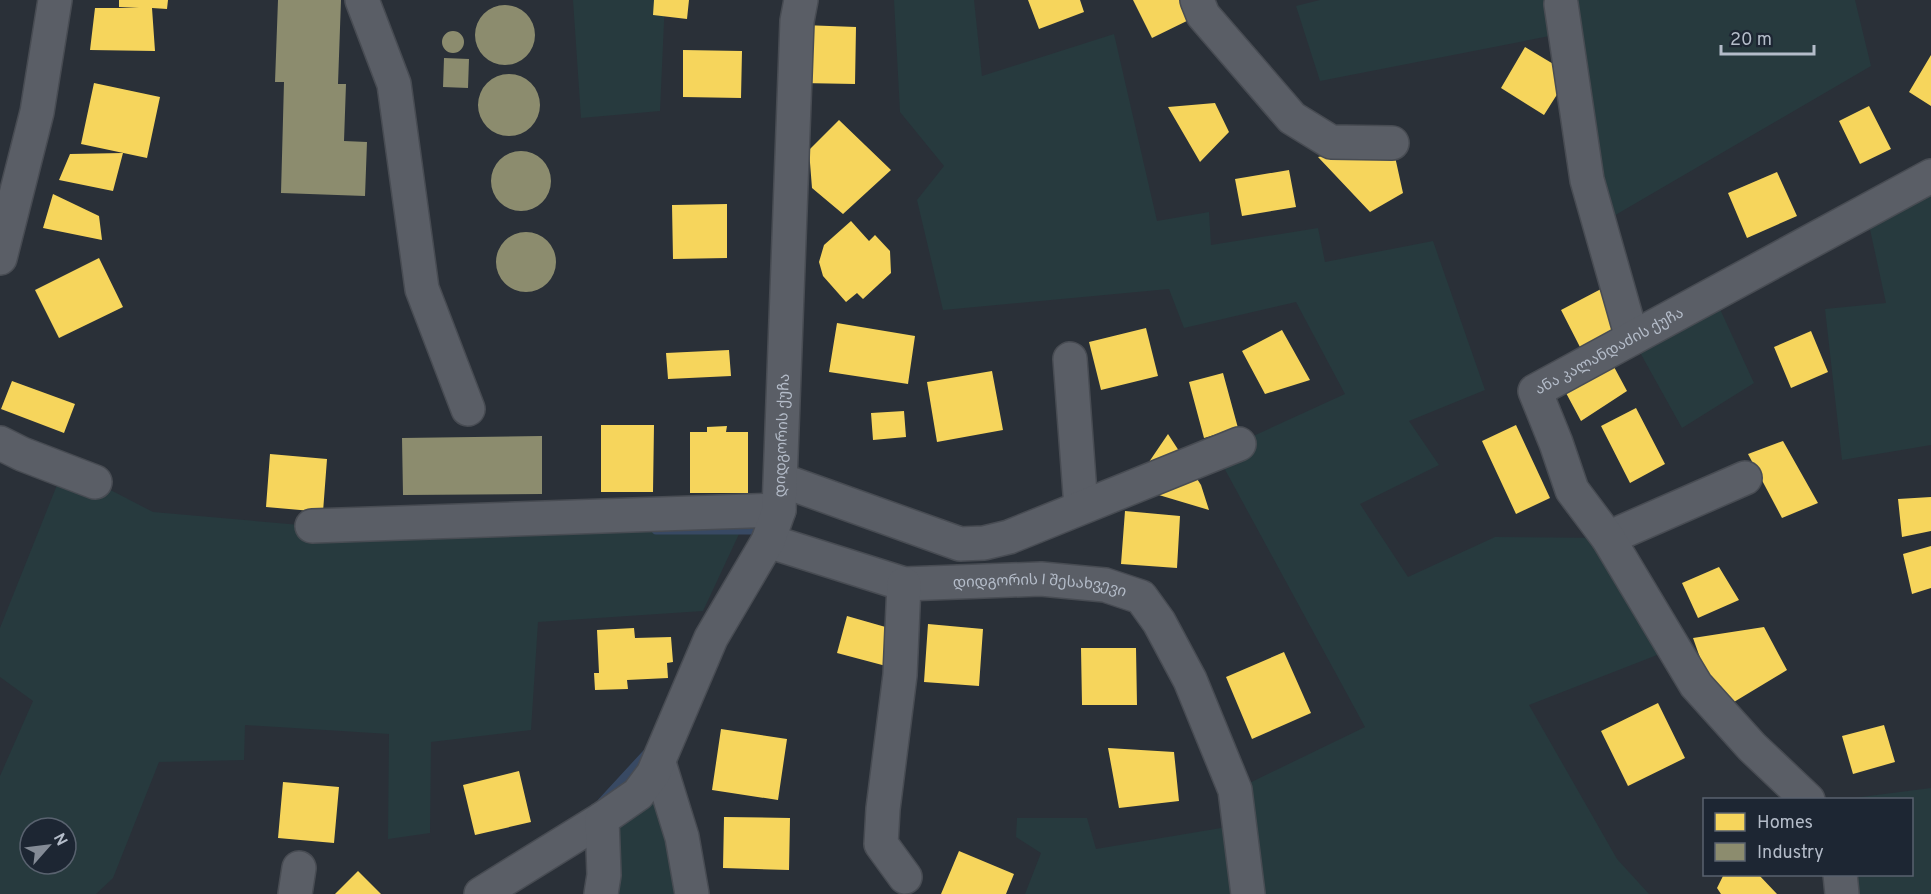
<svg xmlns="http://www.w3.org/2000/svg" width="1931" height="894" font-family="Overpass,'Noto Sans Georgian',sans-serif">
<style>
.green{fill:#273a3e;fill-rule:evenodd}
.homes{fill:#f6d55c}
.industry{fill:#8c8c6e}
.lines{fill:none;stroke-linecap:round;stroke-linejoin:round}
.stream{stroke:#384963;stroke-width:9}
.minor-casing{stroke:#484c53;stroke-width:36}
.minor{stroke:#5a5e66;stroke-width:33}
.labels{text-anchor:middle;stroke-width:6;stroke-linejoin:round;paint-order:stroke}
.street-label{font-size:15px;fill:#b4bcc9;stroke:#1d2633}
</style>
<rect width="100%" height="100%" fill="#2a3038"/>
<path class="green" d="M573,0H665L660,111L581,118Z
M894,0H974L982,76L1114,34L1157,221L1209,212L1211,245L1318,228L1325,262L1433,241L1485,390L1409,421L1439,465L1360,504L1408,577L1495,537L1608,538L1675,648L1529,705L1617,859L1649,894H1025L1041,853L1016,837L1017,818H1087L1096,849L1239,825L1235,790L1365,727L1216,453L1345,394L1296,302L1184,328L1169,289L943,310L917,200L944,166L900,112Z
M1320,0H1855L1871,66L1600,224L1565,33L1320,81L1296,6Z
M1931,176V445L1842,460L1825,309L1886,303L1866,211Z
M1713,294L1754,383L1682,428L1632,338Z
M63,470L95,482L153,512L312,526L570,518L739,534L703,611L538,622L531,730L431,742L430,833L388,839L389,734L245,725L244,760L159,762L113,878L96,894H0V776L33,701L0,677V628ZM30,828H66V864H30Z
M1931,788V894H1842L1840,875L1912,874V800H1838Z
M644,801L671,808L692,894H601L608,826Z"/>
<path class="homes" d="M119,0H168L167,9L152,8L155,51L90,50L95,8H139L119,7Z
M654,0H689L687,19L653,15Z
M1028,0H1080L1084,12L1039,29Z
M1133,0H1186L1195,17L1152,38Z
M803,25L856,27L855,84L801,83Z
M1525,47L1570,74L1544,115L1501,88Z
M683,50L742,51L741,98L683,97Z
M1931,55V106L1909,92Z
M94,83L160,97L147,158L81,144Z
M1215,103L1229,132L1200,162L1168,107Z
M1869,106L1891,149L1860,164L1839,121Z
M839,120L891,170L843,214L812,188L809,150Z
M1392,143L1403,193L1370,212L1318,157Z
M123,153L113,191L59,180L70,154Z
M1289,170L1296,207L1242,216L1235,179Z
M1777,172L1797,216L1747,238L1728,193Z
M53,194L99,216L102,240L43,228Z
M727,204V258L673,259L672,205Z
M851,221L869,241L875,235L890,251L891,273L863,299L857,293L846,302L823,276L819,262L824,245Z
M99,258L123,307L59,338L35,290Z
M1601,289L1621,327L1581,349L1561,310Z
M837,323L915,336L908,384L829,372Z
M1146,328L1158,376L1101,390L1089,342Z
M1282,330L1310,380L1265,394L1242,351Z
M1811,331L1828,372L1791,388L1774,347Z
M729,350L731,376L668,379L666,353Z
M1606,352L1627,391L1581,421L1558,378Z
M992,371L1003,430L937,442L927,382Z
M1223,373L1238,428L1204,438L1189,382Z
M12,381L75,404L64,433L1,409Z
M1636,408L1665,464L1630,483L1601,426Z
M904,411L906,437L873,440L871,413Z
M601,425H654L653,492H601Z
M1516,425L1550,498L1516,514L1482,441Z
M727,426L726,432H748V493H690V432H707V427Z
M1168,434L1201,485L1209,510L1132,487Z
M1783,441L1818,503L1782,518L1748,454Z
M270,454L327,459L323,512L266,507Z
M1931,497V531L1902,537L1898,499Z
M1125,511L1180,516L1177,568L1121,564Z
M1931,546V588L1912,594L1903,554Z
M1719,567L1739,600L1698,618L1682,583Z
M847,616L896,630L886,666L837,653Z
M928,624L983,629L979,686L924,682Z
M1764,627L1787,670L1719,711L1693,638Z
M634,628L635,638L671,637L673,662L667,663L668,678L627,680L628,689L595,690L594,673H599L597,630Z
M1081,648H1136L1137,705H1082Z
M1284,652L1311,713L1252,739L1226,677Z
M1658,703L1685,758L1628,786L1601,731Z
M1884,725L1895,762L1853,774L1842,736Z
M721,729L787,739L778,800L712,790Z
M1108,748L1174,752L1179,801L1119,808Z
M519,771L531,822L475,835L463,785Z
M283,782L339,787L334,843L278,838Z
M724,817L790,818L789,870L723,868Z
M959,851L1014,874L1006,894H941Z
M358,871L381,894H335Z
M1724,874H1758L1777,894H1721L1717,888Z"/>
<path class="industry" d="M278,0H341L338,84H346L344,141L367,142L365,196L281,193L284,82H275Z
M475 35a30 30 0 1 1 60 0a30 30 0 1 1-60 0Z
M442 42a11 11 0 1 1 22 0a11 11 0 1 1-22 0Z
M444,58L469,59L468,88L443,87Z
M478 105a31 31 0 1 1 62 0a31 31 0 1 1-62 0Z
M491 181a30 30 0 1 1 60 0a30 30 0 1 1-60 0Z
M496 262a30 30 0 1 1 60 0a30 30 0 1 1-60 0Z
M542,436V494L403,495L402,438Z"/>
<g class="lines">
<path class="stream" d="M656,530H753
M602,802L649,751"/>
<defs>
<g id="minor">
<path d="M362,0L394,84L422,289L468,409"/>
<path d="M1197,0L1203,15L1292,118L1331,142L1392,143"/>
<path d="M1561,4L1587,180L1632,338"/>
<path d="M0,258L37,112L55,0"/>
<path d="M1070,359L1081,507"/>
<path d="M0,443L22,454L95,482"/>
<path d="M781,480L960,544L984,543L1009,537L1239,444"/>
<path d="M312,526L779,510"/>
<path d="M1608,538L1745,478"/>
<path id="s1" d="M768,541L904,584L1041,579L1105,585L1141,597L1159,622L1190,680L1235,790L1248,894"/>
<path d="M904,584L900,675L883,809L881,844L905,877"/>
<path d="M659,763L682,837L692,894"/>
<path id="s2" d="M1808,800L1752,747L1696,685L1608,538L1572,490L1556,443L1535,391L1931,176"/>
<path d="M1840,874L1842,894"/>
<path d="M295,894L299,868"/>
<path d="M481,894L602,819"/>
<path id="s3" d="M601,894L604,875L602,819L638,794L653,774L711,638L768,541L779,510L797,21L801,0"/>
</g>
</defs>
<use href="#minor" class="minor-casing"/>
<use href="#minor" class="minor"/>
</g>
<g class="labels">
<g class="street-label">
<text dy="5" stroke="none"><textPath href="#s2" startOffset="582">ანა კალანდაძის ქუჩა</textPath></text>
<text dy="5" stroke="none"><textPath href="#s3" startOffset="512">დიდგორის ქუჩა</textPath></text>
<text dy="5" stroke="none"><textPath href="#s1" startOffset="279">დიდგორის I შესახვევი</textPath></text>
</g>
</g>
<rect x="1703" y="798" width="210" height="78" fill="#1d2633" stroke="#59626f" stroke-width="1.5"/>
<rect x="1715" y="813" width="30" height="18" fill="#f6d55c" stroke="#59626f" stroke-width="1.5"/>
<text x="1757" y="828" font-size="18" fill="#b4bcc9">Homes</text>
<rect x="1715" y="843" width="30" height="18" fill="#8c8c6e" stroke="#59626f" stroke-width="1.5"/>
<text x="1757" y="858" font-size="18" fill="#b4bcc9">Industry</text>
<g transform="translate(48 846) rotate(62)"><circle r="28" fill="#1d2633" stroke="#59626f" stroke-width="1.5"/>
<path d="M0-4.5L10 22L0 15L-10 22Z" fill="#848b96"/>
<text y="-9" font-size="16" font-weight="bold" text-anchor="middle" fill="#b4bcc9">N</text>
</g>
<path d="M1721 45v9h93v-9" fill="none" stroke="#b4bcc9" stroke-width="3"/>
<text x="1730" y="45" font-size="18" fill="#b4bcc9" stroke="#1d2633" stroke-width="4.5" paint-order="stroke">20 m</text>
</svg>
